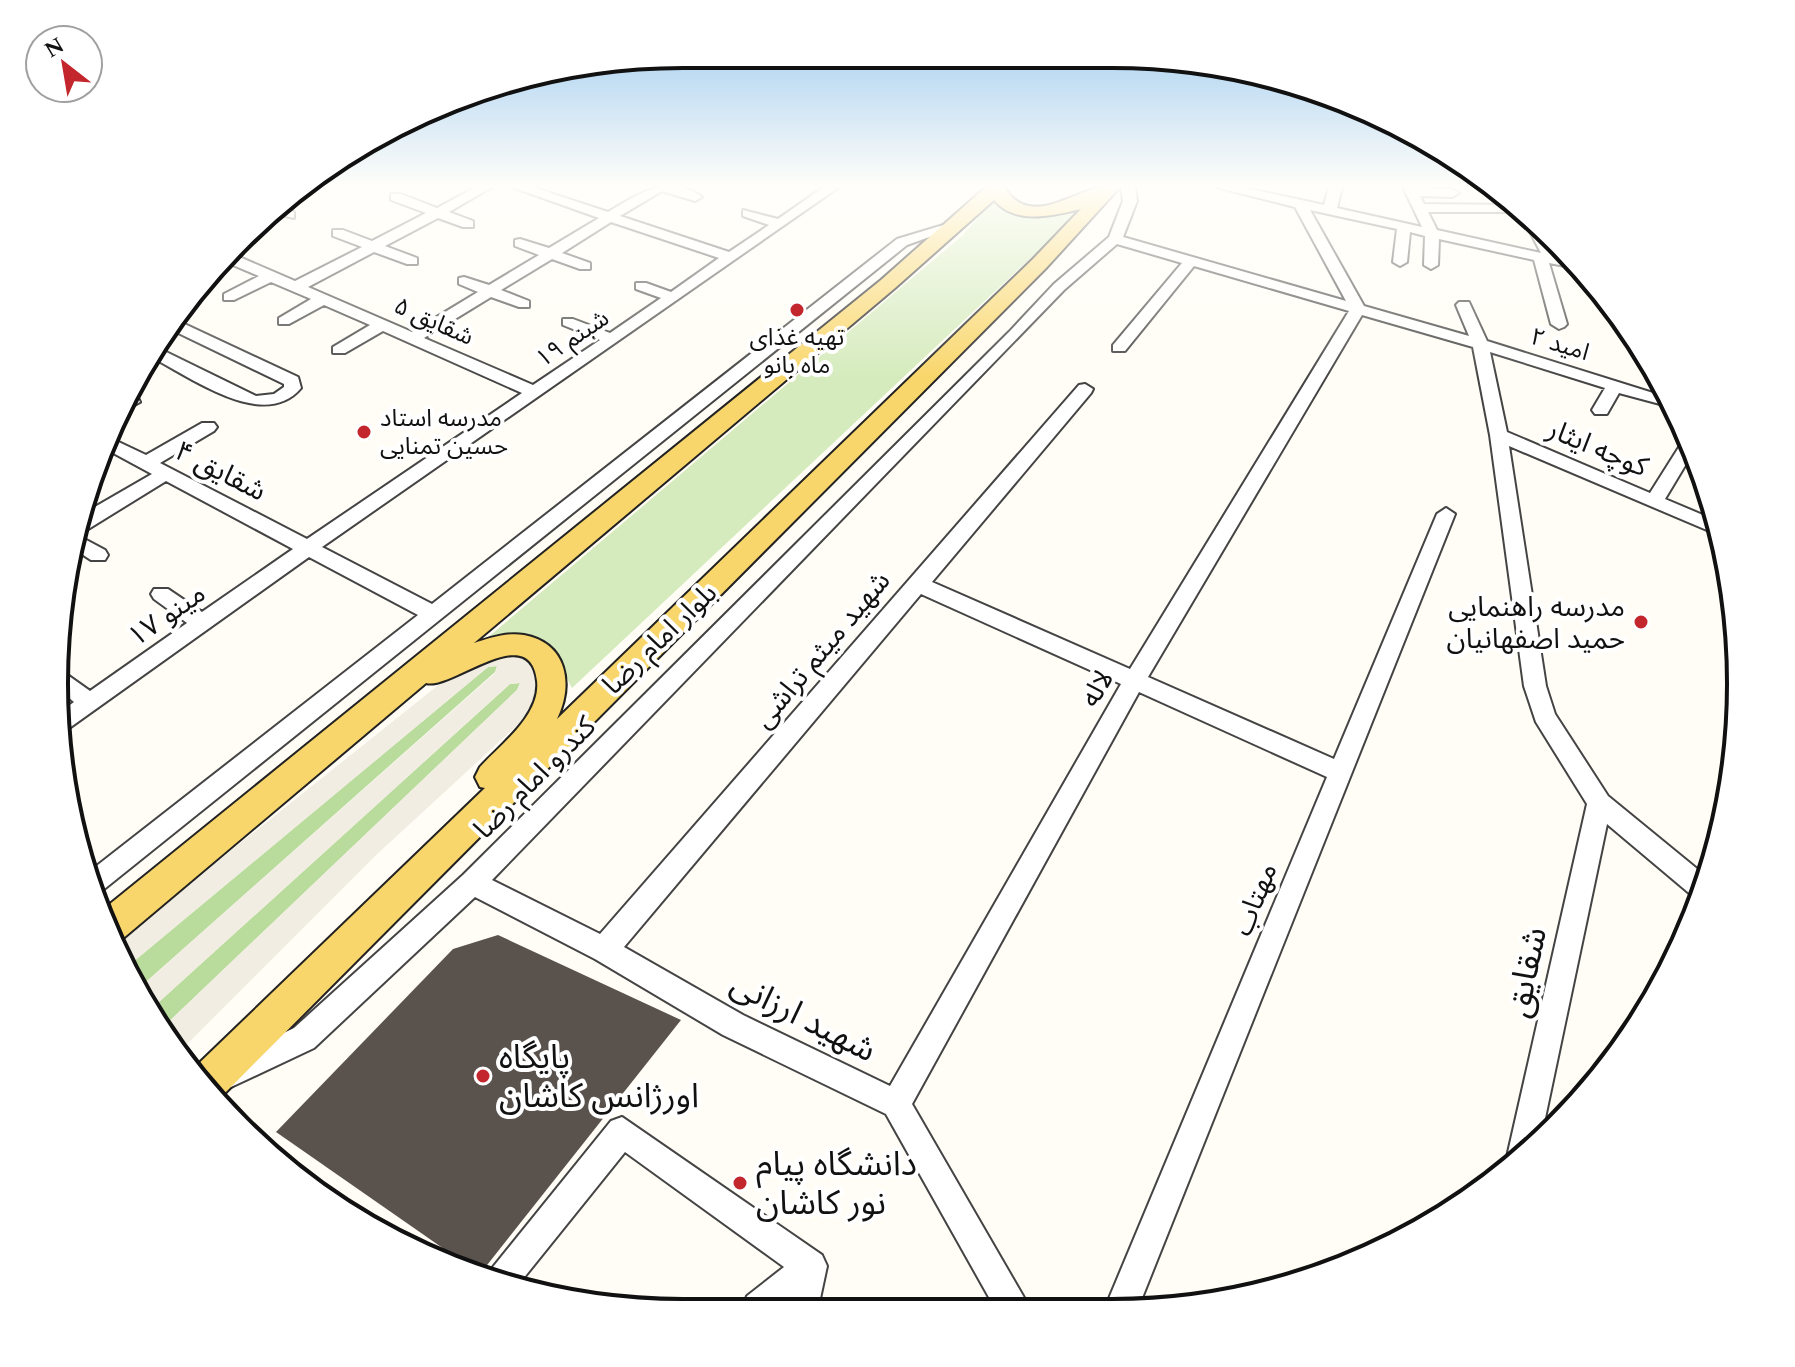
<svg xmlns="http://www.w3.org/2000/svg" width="1795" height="1367" font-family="Spectral,'Noto Sans Arabic',serif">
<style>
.green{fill:#d5ebbd}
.forest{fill:#b9dc9c}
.plaza{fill:#f1ede2}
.building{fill:#5a524d}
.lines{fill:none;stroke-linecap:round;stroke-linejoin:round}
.minor-casing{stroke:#444;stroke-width:4}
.major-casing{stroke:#222;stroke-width:4}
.minor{fill:#fff;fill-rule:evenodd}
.major{fill:#f9d66b;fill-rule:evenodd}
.poi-dot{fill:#c4262e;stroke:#fff;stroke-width:3}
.labels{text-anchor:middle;stroke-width:8;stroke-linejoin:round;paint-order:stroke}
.far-street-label{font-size:24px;fill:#111;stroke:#fff}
.far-poi-label{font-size:24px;fill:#111;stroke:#fff}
.street-label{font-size:28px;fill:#111;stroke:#fff}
.poi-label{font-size:28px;fill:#111;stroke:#fff;text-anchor:end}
.near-street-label{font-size:34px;fill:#111;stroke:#fff}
.near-poi-label{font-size:34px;fill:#111;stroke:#fff;text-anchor:start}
.rim{fill:none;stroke:#111;stroke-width:4}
</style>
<rect width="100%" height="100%" fill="#fffdf5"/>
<path class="green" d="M993,201C1017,220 1058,222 1085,207L572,688L554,654L498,637L486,639L963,235Z"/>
<path class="forest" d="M497,666L495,672L138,989L127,967L488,667Z
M520,683L517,690L159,1031L149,1011L510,684Z"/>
<path class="plaza" d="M514,653L534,661L540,695L525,718L374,857L177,1054L159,1031L517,690L520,683L510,684L149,1011L138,989L495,673L497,666L488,667L127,967L115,943L456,671Z"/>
<path class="building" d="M498,935L681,1020L480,1274L276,1132L453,949Z"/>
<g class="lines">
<defs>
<path id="minor" d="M476,187H492L449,212L473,221V227H463L438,218L385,246L417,258V264H407L374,252L308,287L412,332L478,292L459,284V278L464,277L489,285L539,255L515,246V240L520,239L549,248L599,218L512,187H532L608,212C637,195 669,172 702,197L695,201L662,191L620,216L729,252L769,225L743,216V210L778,219L824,187H839L322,547L432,604L897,239L950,223L957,227L907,245L93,898L85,875L418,615L309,557L58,736L56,715L74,702L58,689L59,669L90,691L187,623L154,599L151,594L154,589H168L202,612L293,549L166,481L85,531L76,532L81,515L152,474L104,448L108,437L146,455L202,423H214L217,427L214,431L160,463L307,539L522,393L383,331L345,353H333V347L370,325L324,305L289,324H279V318L311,299L271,282L234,300H224V294L259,276L221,260L230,253L295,281L362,247L333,236V230H343L372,241L426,213L391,200V194H401L437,208ZM611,222L719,258L671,292L646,283H636V289L661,298L610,333L573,319H563V325L600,340L533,385L424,338L491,297L519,307H529V301L501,290L552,259L580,269H590V263L562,253Z
M1121,187H1135L1137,201L1123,237L1346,301L1295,207L1216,187H1241L1324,205L1329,187H1342L1337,208L1422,227L1403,187L1452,189L1459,193L1452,197L1420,196L1424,204L1516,205L1525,212H1428L1437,230L1541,253L1522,216L1526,213L1541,225L1558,256L1574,260L1581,269L1549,263L1567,324L1564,327L1559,329L1551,324L1534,260L1439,239L1438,265L1431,269L1424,265L1425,236L1410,232L1407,262L1400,266L1393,262L1397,229L1310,210L1364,306L1469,336L1456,305L1459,302H1469L1487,341L1669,398L1675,408L1619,393L1607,414H1595L1592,410L1605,388L1490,352L1507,432L1650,493L1686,436L1689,435L1695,449L1665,499L1717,521L1721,536L1509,446L1546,686L1555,714L1608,796L1707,877L1700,900L1695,898L1607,824L1540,1142L1511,1166L1507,1157L1587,804L1536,722L1524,686L1490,435L1473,347L1362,315L1148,677L1334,759L1437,514L1446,508L1455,514L1138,1308H1105L1327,777L1139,692L912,1104L1030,1308H995L886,1114L723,1035L595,959L475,897L314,1048L231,1087L221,1083L217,1073L221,1063L294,1028L463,875L1009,332L1054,284L1109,237L1123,201ZM1117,244L1182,263L1113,345V351H1125L1194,266L1349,311L1130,669L932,582L1091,393L1093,389L1085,384L1079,385L600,934L492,880L1064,290ZM921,594L1121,684L890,1086L743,1015L624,947Z
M284,208L294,212V218L276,214Z
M176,320L298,377L301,388C264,432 191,377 151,357L160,349L256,396L274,394L284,387V384L170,329Z
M132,397L138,398L140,402L116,415L122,401Z
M75,534L105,550L108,555L105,560H91L71,547Z
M622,1117L822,1255L827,1266L818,1308H743L747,1296L784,1267L625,1152L518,1285L485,1277L611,1121Z"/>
<path id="major" d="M986,187H1004C1029,228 1070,193 1101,187C1107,186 1114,187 1120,187L1047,267L216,1102L191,1071L485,788L480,787L475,777L480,767C500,745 541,715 537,681C530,618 451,691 426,683L121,940L115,942L100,912L881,280ZM994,200C1015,225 1052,216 1081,209L1033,259L557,719C574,684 567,643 524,635C507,632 490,638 474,643L895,288Z"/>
</defs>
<use href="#minor" class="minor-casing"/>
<use href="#major" class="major-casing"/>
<use href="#minor" class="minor"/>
<use href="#major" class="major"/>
</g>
<linearGradient id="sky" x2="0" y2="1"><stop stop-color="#95c6ee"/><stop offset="0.49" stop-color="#fffefa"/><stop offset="1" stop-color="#fffefa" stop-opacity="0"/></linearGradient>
<rect width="1795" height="379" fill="url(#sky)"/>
<g class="poi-dot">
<circle cx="797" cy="310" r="8"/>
<circle cx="364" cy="432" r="8"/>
<circle cx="1641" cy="622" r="8"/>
<circle cx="483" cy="1076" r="8"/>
<circle cx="740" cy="1183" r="8"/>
</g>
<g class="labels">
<g class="far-street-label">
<text transform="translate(434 321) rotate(24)" y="8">شقایق ۵</text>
<text transform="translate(572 338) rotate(-34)" y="8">شبنم ۱۹</text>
<text transform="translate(1560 344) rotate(17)" y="8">امید ۲</text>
</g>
<g class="far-poi-label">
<text x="797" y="345">تهیه غذای<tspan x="797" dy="28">ماه بانو</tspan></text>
<text x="380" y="426" text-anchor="start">مدرسه استاد<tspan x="380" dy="28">حسین تمنایی</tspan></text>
</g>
<g class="street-label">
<text transform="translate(1598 447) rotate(23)" y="10">کوچه ایثار</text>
<text transform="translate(221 470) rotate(27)" y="10">شقایق ۴</text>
<text transform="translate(166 614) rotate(-35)" y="10">مینو ۱۷</text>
<text transform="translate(659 638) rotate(-44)" y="10">بلوار امام رضا</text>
<text transform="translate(821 649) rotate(-50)" y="10">شهید میثم تراشی</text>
<text transform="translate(1096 688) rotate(-60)" y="10">لاله</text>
<text transform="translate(534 777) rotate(-45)" y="10">کندرو امام رضا</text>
<text transform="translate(1254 899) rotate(-68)" y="10">مهتاب</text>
</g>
<g class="poi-label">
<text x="1625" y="616">مدرسه راهنمایی<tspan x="1625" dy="32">حمید اصفهانیان</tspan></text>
</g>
<g class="near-street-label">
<text transform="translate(1525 972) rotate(-78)" y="12">شقایق</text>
<text transform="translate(804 1016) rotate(27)" y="12">شهید ارزانی</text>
</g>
<g class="near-poi-label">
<text x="499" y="1068">پایگاه<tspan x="499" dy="39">اورژانس کاشان</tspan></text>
<text x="756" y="1175">دانشگاه پیام<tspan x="756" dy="39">نور کاشان</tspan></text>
</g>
</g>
<path d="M0 0H1795V1367H0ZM683 68H1112A615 615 0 0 1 1727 683V684A615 615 0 0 1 1112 1299H683A615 615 0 0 1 68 684V683A615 615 0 0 1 683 68Z" fill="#fff" fill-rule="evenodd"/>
<path class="rim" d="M683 68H1112A615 615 0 0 1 1727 683V684A615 615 0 0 1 1112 1299H683A615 615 0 0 1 68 684V683A615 615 0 0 1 683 68Z"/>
<g transform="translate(64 64) rotate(329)"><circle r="38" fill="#ffffff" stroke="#a0a0a0" stroke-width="2"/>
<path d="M0-6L14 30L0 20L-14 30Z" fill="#c4262e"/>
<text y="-12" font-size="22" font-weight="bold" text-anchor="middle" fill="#111111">N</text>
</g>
</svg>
